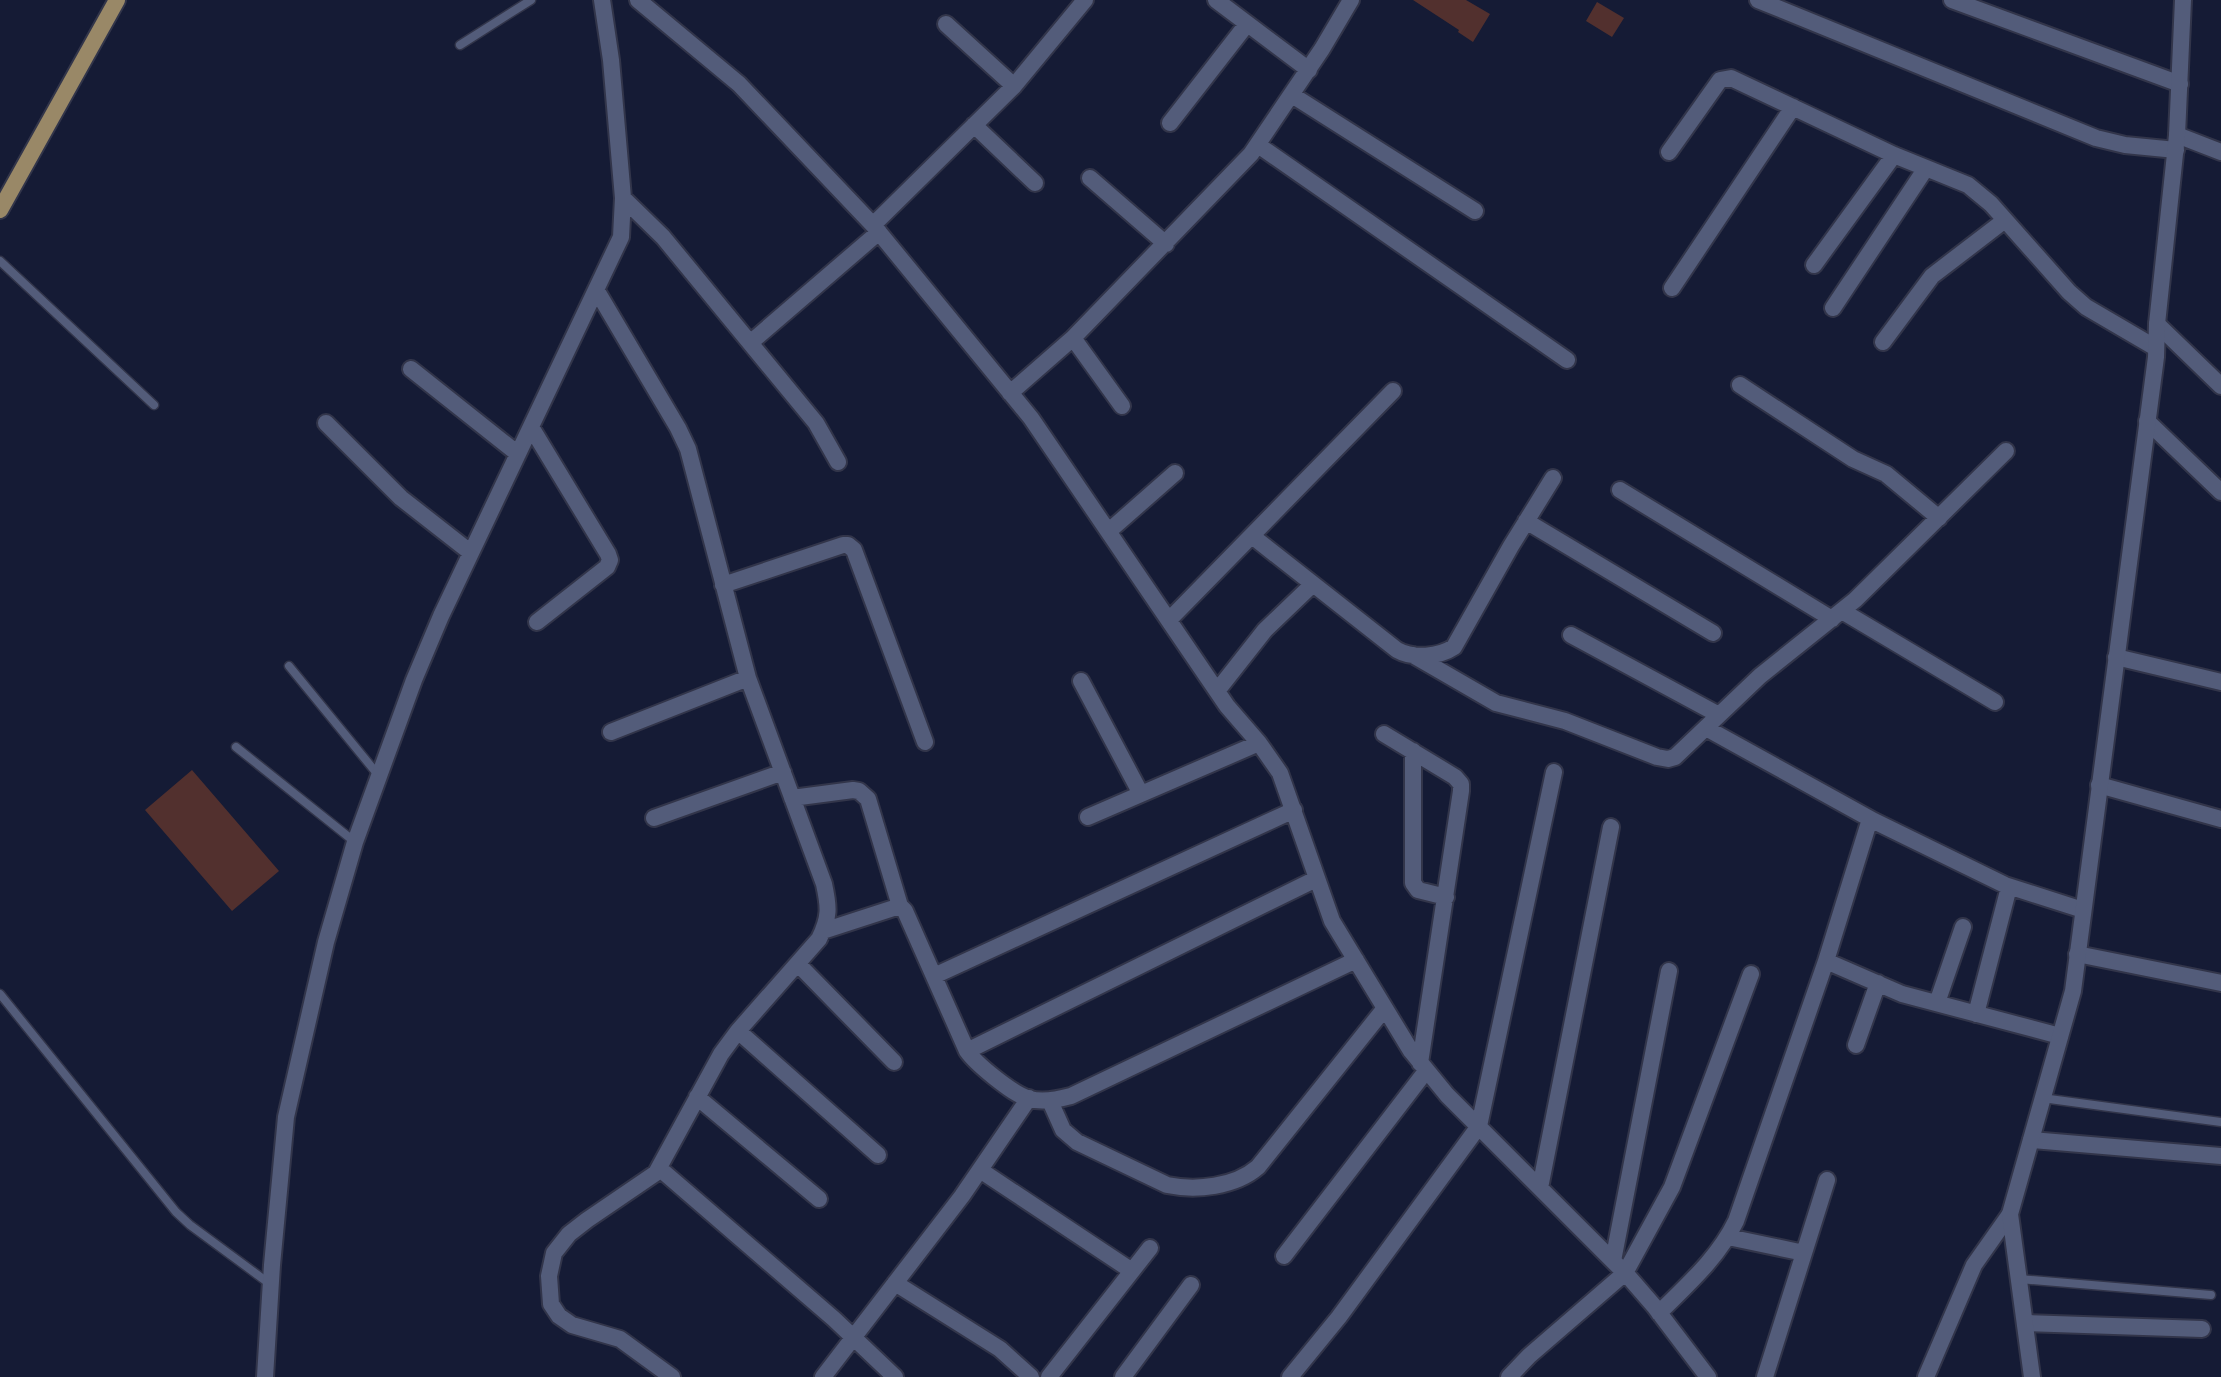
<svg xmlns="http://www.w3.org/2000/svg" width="2221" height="1377" font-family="'PT Sans',sans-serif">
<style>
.building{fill:#52302e}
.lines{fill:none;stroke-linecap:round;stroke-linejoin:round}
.service-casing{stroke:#32354a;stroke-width:11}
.minor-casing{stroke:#32354a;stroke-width:20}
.tertiary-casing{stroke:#32354a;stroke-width:20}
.primary-casing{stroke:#32354a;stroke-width:20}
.service{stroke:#535c7a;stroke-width:8}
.minor{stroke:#535c7a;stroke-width:16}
.tertiary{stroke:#535c7a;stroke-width:16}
.primary{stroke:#998867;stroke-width:16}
</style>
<rect width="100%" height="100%" fill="#151b35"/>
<path class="building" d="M1413,0H1466L1490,14L1473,42L1458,32L1459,30Z
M1597,2L1624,18L1612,37L1586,21Z
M192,770L279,871L232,911L145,810Z"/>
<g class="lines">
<defs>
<path id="service" d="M460,45L531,0
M0,261L154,405
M289,666L379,776
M236,747L355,842
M0,994L176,1212L190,1225L270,1284
M2042,1098L2221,1122
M2019,1279L2211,1295"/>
<path id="minor" d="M638,0L739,84L873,225L1031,418L1227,706L1259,743L1280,773L1332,921L1411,1051L1447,1095L1628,1276L1654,1306L1708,1377
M1216,0L1309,70
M1758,0L2096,138L2125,145L2176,150
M1952,0L2180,84
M946,24L1014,86
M1292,95L1475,211
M1170,123L1247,24
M974,125L1035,183
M2177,135L2221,152
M1258,145L1567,360
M1669,152L1720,80L1731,78L1894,155L1968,185L1991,204L2069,292L2086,307L2156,348
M1090,178L1166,244
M623,198L663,237L816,423L838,462
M873,225L1014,86L1085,0
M1814,265L1894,155
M1672,288L1793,107
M597,291L678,428L688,449L748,678L824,884C829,907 830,917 819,939L738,1031L721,1054L656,1173L587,1220L569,1234L554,1253L549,1276L551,1304L559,1316L572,1325L620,1339L672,1377
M1833,308L1926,168
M2157,324L2221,386
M1073,338L1122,406
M1883,342L1932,276L2005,220
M750,343L879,232
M411,369L518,454
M1740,385L1853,459L1886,474L1939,518
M1010,393L1073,338L1251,154L1322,49L1351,0
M2147,421L2221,492
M326,423L401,498L470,552
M531,427L608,554L610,560L607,567L537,622
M1620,490L1832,619
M1526,521L1713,633
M1109,531L1175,473
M1252,536L1397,650C1413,659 1439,657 1454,647L1511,546L1553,478
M723,585L843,545H848L854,550L925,742
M1842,611L1995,702
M1169,620L1393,391
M1571,635L1719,715
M1413,655L1496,703L1565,721L1657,757L1668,759L1675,757L1760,676L1855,600L2006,451
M2116,657L2221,682
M1081,681L1141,794
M1217,691L1265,630L1313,584
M1706,728L1874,821L2005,885L2083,910
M611,732L748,678
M1384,734L1455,777L1461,784V791L1420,1063
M1413,751V883L1418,890L1446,897
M2099,785L2221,819
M792,798L853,790L859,791L868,799L900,906
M1088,817L1259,743
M654,818L783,772
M823,931L900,906L905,911L967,1051C974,1061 984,1069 994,1077C1023,1100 1034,1106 1071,1096L1356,960
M2077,954L2221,983
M1826,961L1902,994L2060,1036
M798,964L894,1062
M934,976L1294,810
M1937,1003L1963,927
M1976,1014L2009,887
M738,1031L878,1155
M1856,1045L1878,983
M967,1051L1316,879
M697,1097L819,1199
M1050,1101L1063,1130L1077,1142L1167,1185C1196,1191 1235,1187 1258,1167L1385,1008
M2031,1140L2221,1156
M659,1168L834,1319L895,1377
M980,1170L1132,1271
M1540,1188L1611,827
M1728,1237L1804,1253
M1284,1256L1426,1071
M1613,1261L1669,971
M895,1283L1000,1349L1031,1377
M1659,1313C1688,1284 1718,1258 1736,1221L1826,961L1870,819
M2025,1323L2202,1329
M265,1377L272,1265L286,1117L326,942L355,842L414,680L441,616L621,237L623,198L611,60L602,0
M823,1377L962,1196L1029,1098
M1049,1377L1150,1248
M1123,1377L1191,1285
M1290,1377L1339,1317L1479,1126L1554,772
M1509,1377L1529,1356L1625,1273L1672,1187L1751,974
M1765,1377L1827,1180
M1926,1377L1974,1265L2010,1214"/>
<path id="tertiary" d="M2032,1377L2010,1214L2073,991L2156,357L2157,324L2177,135L2183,0"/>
<path id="primary" d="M0,210L117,0"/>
</defs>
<use href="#service" class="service-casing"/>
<use href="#minor" class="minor-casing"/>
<use href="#tertiary" class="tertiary-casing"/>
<use href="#primary" class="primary-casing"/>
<use href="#service" class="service"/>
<use href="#minor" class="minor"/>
<use href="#tertiary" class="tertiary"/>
<use href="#primary" class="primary"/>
</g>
</svg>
